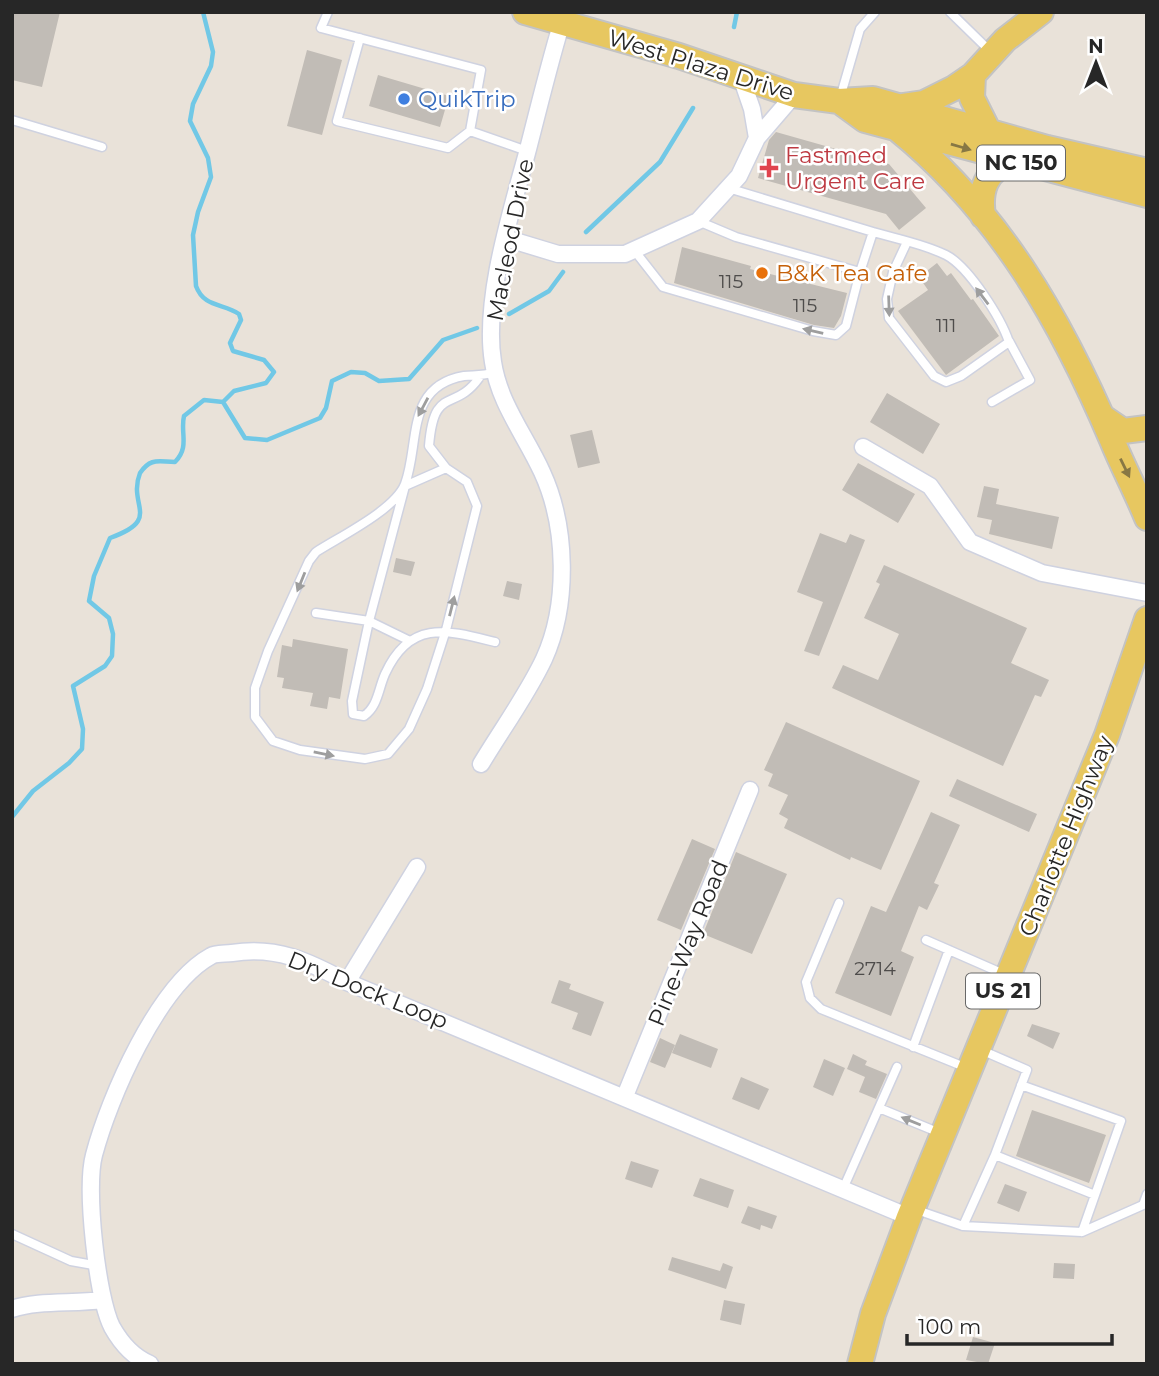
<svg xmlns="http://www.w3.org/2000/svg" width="1159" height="1376" font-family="Montserrat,sans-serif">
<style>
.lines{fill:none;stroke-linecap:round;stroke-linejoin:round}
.stream{stroke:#71c8e6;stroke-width:4.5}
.building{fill:#c1bcb6}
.service-casing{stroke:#cfd2e0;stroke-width:11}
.minor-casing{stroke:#cfd2e0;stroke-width:19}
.primary-casing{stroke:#c3c3c3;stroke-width:28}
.service{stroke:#fff;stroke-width:8}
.minor{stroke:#fff;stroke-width:16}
.primary{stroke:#e7c760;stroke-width:24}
.oneway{fill:#877744}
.oneway2{fill:#9e9e9e}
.shop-dot{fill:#3f7fe0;stroke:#fff;stroke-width:2.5}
.health-dot{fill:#e0444e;stroke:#fff;stroke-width:2.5}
.food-dot{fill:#e8710a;stroke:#fff;stroke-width:2.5}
.labels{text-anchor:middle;stroke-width:5;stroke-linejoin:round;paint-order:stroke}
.number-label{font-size:19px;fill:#4e4c4b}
.shield{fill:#fff;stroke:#686868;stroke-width:2}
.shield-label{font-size:21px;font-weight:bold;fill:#272727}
.street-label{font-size:23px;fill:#272727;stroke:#fff}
.shop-label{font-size:23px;fill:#366cbe;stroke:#fff;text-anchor:start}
.health-label{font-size:23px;fill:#be3a42;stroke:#fff;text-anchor:start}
.food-label{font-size:23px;fill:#c56008;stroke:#fff;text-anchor:start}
</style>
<rect width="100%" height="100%" fill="#e9e2d9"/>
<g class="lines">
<path class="stream" d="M203,12L213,52L211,66L193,104L190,121L208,158L211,177L198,212L193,235L196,286C204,308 224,303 239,314L241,320L230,343L233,351L264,360L274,372L266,383L234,391L223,402
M734,27L737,12
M586,232L660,162L693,108
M509,314L549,291L563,272
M12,817L33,791L69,763L82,749L83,729L73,686L105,666L112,656L113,634L109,618L89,601L94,576L110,538C163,519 127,506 140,473C151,457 159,462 175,462C190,447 180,433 184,416L204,400L223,402L245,438L267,440L320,418L326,408L332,381L351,372L365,373L379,381L409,379L443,340L477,328"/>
</g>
<path class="building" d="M14,12H60L42,87L12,80Z
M307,50L342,60L322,135L287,126Z
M378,75L449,96L440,127L369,106Z
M776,132L889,164L926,208L899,230L886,214L758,178L769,140Z
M682,247L751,266L750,269L847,293L841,316L834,328L814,325L674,283Z
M937,263L947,276L951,273L971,300L973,299L999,336L946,375L898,311L928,290L919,277Z
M887,393L940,424L923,454L870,422Z
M592,430L600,463L578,468L570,435Z
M858,463L915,494L898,523L842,490Z
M984,486L999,489L996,504L1059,517L1052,549L989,534L992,520L977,517Z
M820,533L846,543L850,534L865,540L819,656L804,651L823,602L797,592Z
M396,558L415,562L411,576L393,572Z
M884,565L1027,628L1011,663L1049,680L1041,697L1035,695L1003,766L832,688L843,665L878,680L899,634L864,618L880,584L876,582Z
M507,581L522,584L519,600L503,596Z
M293,639L348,649L340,699L329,697L327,709L310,706L313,693L282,688L284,678L277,677L282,645L292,647Z
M786,722L920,781L881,870L851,857L850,860L784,828L788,819L779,814L788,795L768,786L773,774L764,770Z
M957,779L1037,814L1029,832L949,796Z
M931,812L960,825L934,883L939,885L927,910L919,906L901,951L914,957L891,1016L835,993L871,906L886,912Z
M692,839L715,849L681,930L657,920Z
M736,852L787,874L752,954L703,934Z
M559,980L571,984L569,989L604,1002L591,1036L572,1029L578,1013L551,1003Z
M1032,1024L1060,1033L1053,1049L1027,1036Z
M680,1034L718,1049L711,1068L672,1053Z
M660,1038L675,1045L665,1068L650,1062Z
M853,1054L867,1061L865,1065L887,1074L876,1099L859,1092L865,1077L847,1069Z
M824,1059L845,1068L833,1096L813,1087Z
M741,1077L769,1089L759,1110L732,1099Z
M1032,1110L1106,1135L1089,1183L1016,1156Z
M631,1161L659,1170L652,1188L625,1179Z
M700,1178L734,1190L728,1208L693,1196Z
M1005,1184L1027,1192L1019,1212L997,1203Z
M748,1206L777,1216L772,1229L761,1225L760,1230L741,1223Z
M672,1257L720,1271L723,1263L733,1267L726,1289L668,1270Z
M1054,1263L1075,1264L1074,1279L1053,1278Z
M724,1300L745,1304L741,1325L720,1320Z
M973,1337L995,1343L988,1364L966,1360Z"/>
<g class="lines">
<defs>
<path id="service" d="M328,12L321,28L481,70L470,131L527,151
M950,12L991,52
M360,38L337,121L448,148L470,131
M840,98L860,29L875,12
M12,120L102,147
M698,221L736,237L860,272L873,232L728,188
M873,232C897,239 924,244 946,255C969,267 1001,318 1009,342L961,376L946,382L934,376L889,318L887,299L893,272L907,242
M634,250L663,287L813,331L836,335L846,326L860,272
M479,378C454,413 434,384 429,446L446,468L467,482L477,506L446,630L427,689L409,729L388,754L365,759L300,750L273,741L255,717V688L268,651L309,561L316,552C339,537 395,510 405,484C420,444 405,386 464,376C476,375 483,376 495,372
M992,402L1030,380L1009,341
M316,613L369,621L405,486L446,468
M410,641L369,621L352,701L353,714L364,716C378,706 378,690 385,674C410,619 447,630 495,642
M839,903L806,982L810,998L821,1009L967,1068
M926,940L1006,975
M913,1047L949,950
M879,1108L940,1133
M995,1155L1095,1195
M843,1189L897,1067
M914,1209L963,1226L995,1155L1027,1070L981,1050
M963,1226L1082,1232L1121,1121L1021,1085
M1082,1232L1143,1205L1147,1194
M12,1234L71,1261L99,1266"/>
<path id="minor" d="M741,77L752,109L757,138
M505,238L558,254H625L698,221L739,176L757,138L794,95
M863,447L930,486L970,542L1042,573L1147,593
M481,764C502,729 527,695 544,659C569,604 567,526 542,472C525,435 499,403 493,362C483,301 511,212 527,153C539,107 550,60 564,15
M347,982L417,867
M625,1096L750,790
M12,1309C38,1300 73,1304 102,1300
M150,1364C133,1357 121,1343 112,1327C97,1297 85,1188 94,1155C109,1098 158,985 211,956C216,953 225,954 232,953C277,946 308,961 347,982L909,1217"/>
<path id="primary" d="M525,12L679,56L794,95L839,101L873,99L1047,148L1147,171
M973,75L972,98L989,132
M839,101L865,120L1147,195
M903,106L924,103L954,88L973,75L1005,40L1041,12
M896,128C999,211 1061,320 1112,440C1123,467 1136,491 1147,518
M983,216C979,190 986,170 1011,161
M1104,418L1123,431L1147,428
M860,1364L873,1314L909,1217L1107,735L1147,619"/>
</defs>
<use href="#service" class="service-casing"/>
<use href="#minor" class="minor-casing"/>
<use href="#primary" class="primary-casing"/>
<use href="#service" class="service"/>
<use href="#minor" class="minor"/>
<use href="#primary" class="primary"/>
</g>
<defs><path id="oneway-solid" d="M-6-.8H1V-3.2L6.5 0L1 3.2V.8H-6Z" transform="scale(1.75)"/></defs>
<g class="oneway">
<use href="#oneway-solid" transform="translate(961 147) rotate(16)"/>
<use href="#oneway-solid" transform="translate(1125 468) rotate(64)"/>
</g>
<g class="oneway2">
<use href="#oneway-solid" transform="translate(982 296) rotate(-127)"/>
<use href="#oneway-solid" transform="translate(889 306) rotate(88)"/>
<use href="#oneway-solid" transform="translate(813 331) rotate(-167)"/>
<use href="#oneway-solid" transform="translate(423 407) rotate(118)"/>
<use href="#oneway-solid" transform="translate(301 582) rotate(112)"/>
<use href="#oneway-solid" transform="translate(452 606) rotate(-76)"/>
<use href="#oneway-solid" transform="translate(324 754) rotate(11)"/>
<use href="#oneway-solid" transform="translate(911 1121) rotate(-158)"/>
</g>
<circle class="shop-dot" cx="404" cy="99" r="7"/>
<path class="health-dot" d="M765.5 157.5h7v7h7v7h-7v7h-7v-7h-7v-7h7z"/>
<circle class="food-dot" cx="762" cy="273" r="7"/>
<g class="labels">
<g class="number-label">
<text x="731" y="288">115</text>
<text x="805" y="312">115</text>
<text x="946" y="332">111</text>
<text x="875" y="975">2714</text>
</g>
<g class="shield">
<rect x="977" y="145.5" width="88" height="35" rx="5"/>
<rect x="966" y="973.5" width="74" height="35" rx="5"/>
</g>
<g class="shield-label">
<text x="1021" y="170">NC 150</text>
<text x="1003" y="998">US 21</text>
</g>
<g class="street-label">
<text transform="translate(701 65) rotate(17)" y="8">West Plaza Drive</text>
<text transform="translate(510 240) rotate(-79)" y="8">Macleod Drive</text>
<text transform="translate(1066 836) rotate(-68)" y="8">Charlotte Highway</text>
<text transform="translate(688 943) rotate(-68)" y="8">Pine-Way Road</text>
<text transform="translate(368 990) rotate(22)" y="8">Dry Dock Loop</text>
</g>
<g class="shop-label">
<text x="418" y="107">QuikTrip</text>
</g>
<g class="health-label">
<text x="785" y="163">Fastmed<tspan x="785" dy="26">Urgent Care</tspan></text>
</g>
<g class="food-label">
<text x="776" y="281">B&amp;K Tea Cafe</text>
</g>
</g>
<rect width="1159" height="1376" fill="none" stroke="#272727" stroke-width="28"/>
<g transform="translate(1096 63)" stroke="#ffffff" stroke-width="5" paint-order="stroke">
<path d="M0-5L12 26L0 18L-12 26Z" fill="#272727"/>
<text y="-10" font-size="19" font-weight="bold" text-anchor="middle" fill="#272727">N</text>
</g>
<path d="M907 1334v10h205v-10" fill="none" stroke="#272727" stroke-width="3.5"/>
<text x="918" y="1334" font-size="21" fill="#272727" stroke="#ffffff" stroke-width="5" paint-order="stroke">100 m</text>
</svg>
